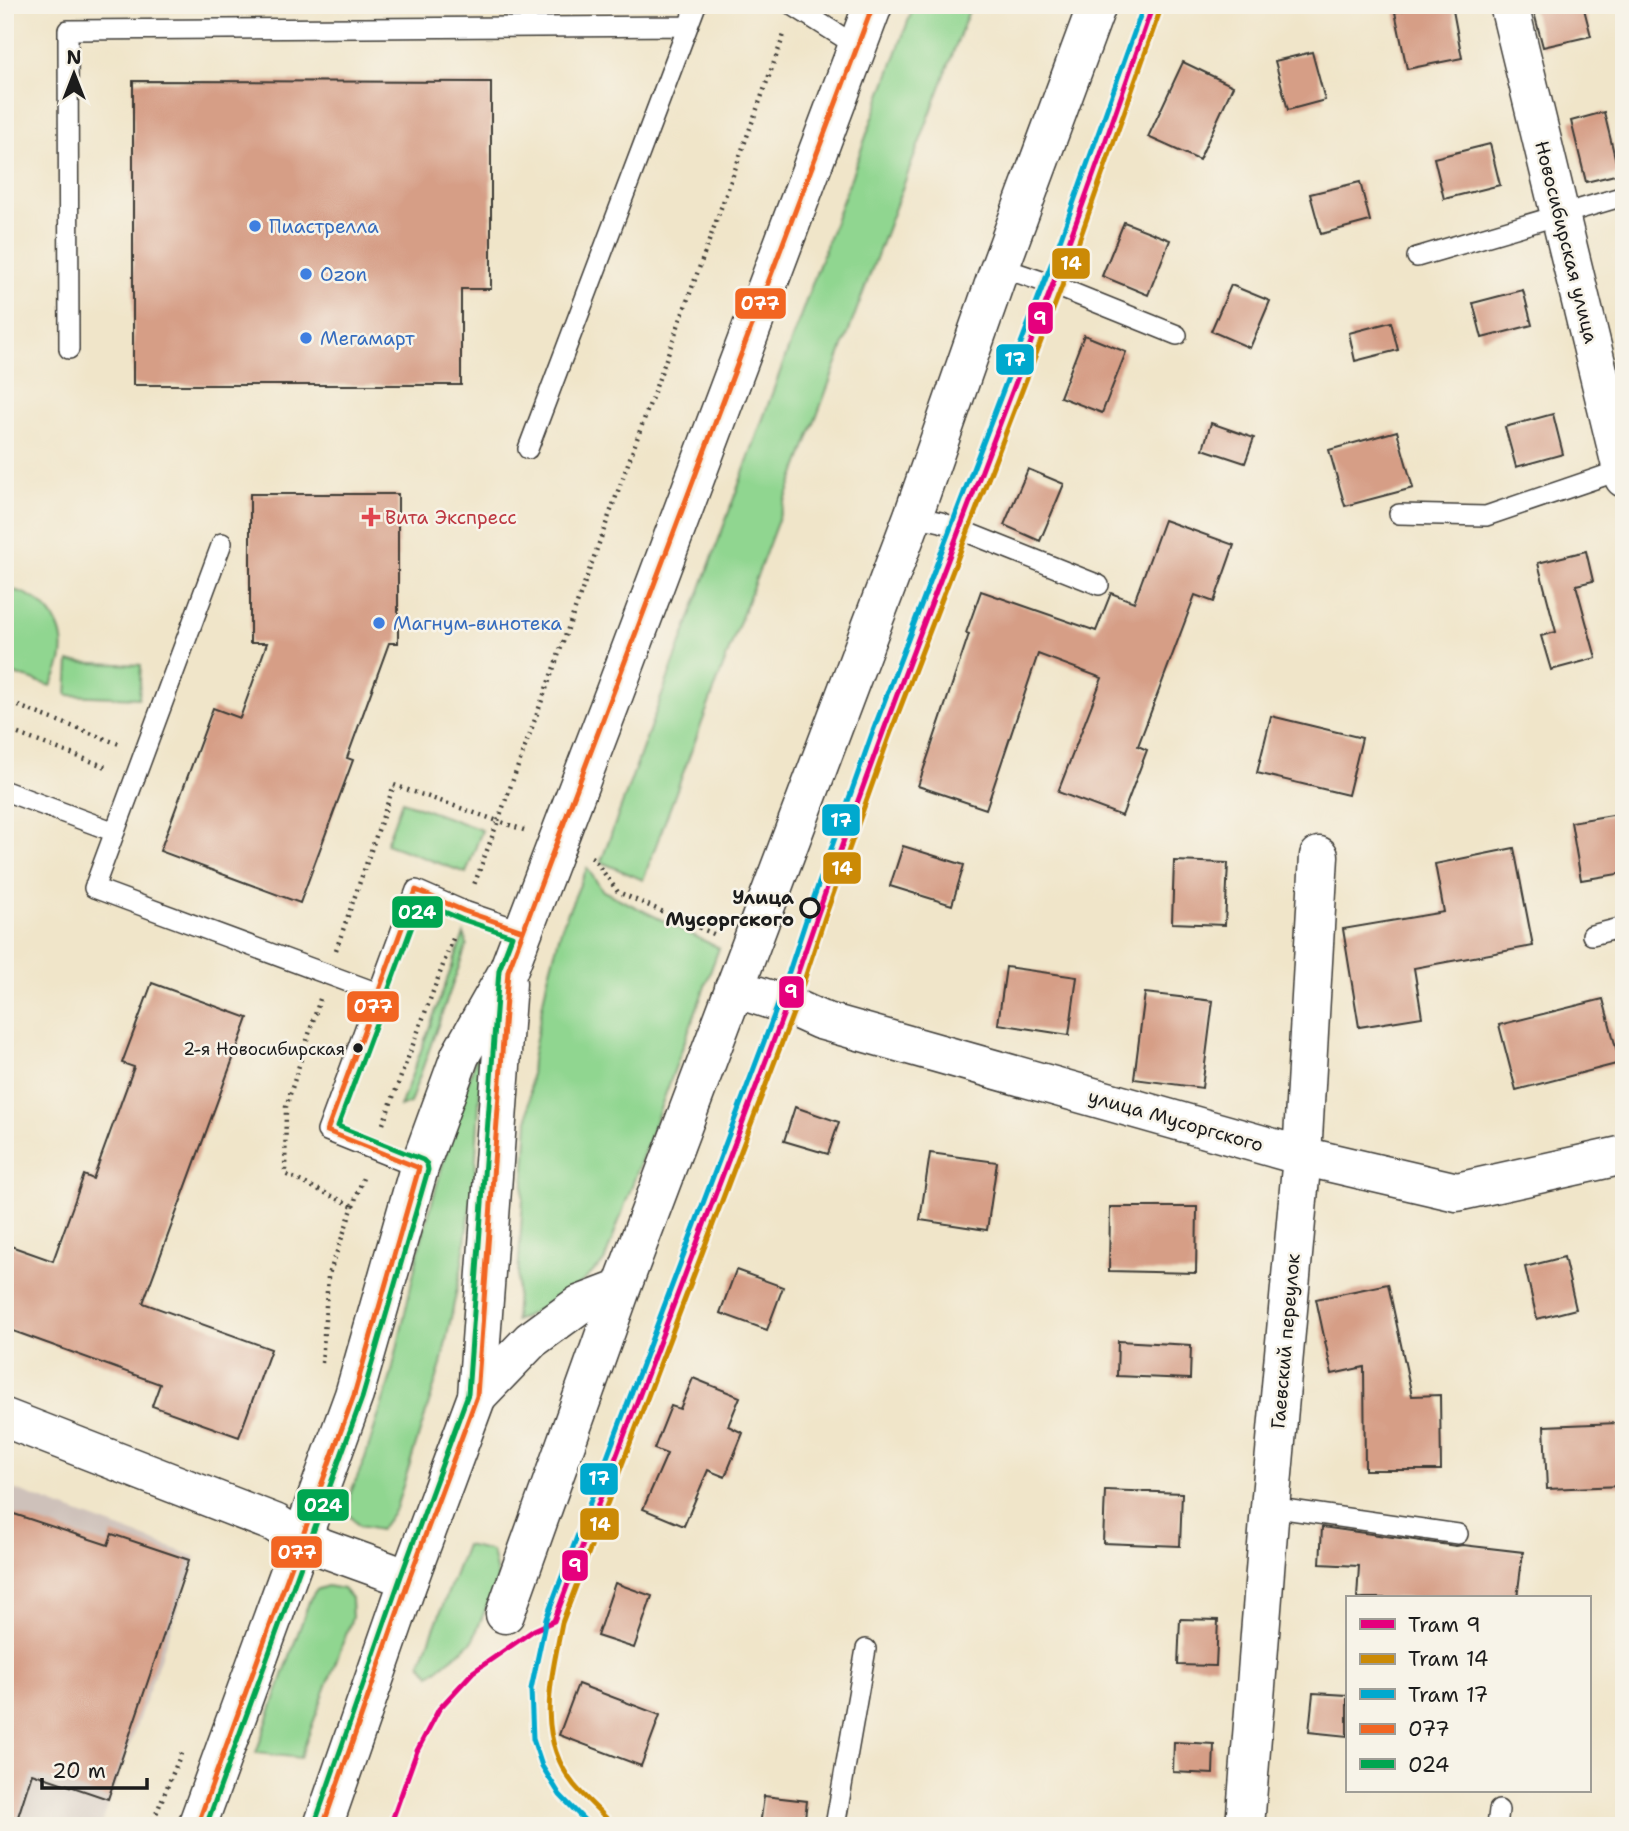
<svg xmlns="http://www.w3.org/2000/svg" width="1629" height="1831" font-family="'Shantell Sans',sans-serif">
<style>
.industrial{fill:#cec1ba}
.green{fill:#90d690;stroke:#567956;stroke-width:2}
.building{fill:#d69e86}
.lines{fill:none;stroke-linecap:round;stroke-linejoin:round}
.lane-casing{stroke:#3c3a36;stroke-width:22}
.street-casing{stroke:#3c3a36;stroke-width:41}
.primary-casing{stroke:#3c3a36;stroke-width:41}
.path{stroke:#3c3a36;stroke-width:4.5;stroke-dasharray:2 5;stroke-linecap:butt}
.lane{stroke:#fff;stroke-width:19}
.street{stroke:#fff;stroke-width:38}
.primary{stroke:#fff;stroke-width:38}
.bus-1-casing{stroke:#f7f3e8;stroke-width:10}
.bus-2-casing{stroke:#f7f3e8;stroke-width:10}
.bus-1{stroke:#f26522;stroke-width:5}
.bus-2{stroke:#00a651;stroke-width:5}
.tram-1-casing{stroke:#f7f3e8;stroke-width:10}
.tram-2-casing{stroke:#f7f3e8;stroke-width:10}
.tram-3-casing{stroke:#f7f3e8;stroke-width:10}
.tram-1{stroke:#e5007d;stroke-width:5}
.tram-2{stroke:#cb8a06;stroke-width:5}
.tram-3{stroke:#00a9ce;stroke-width:5}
.shop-dot{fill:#3f7fe0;stroke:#f7f3e8;stroke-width:2.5}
.health-dot{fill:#e0444e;stroke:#f7f3e8;stroke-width:2.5}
.stop-dot{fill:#f7f3e8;stroke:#1c1c1c;stroke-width:3.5}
.bus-dot{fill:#1c1c1c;stroke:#f7f3e8;stroke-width:2.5}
.labels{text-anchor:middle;stroke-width:5;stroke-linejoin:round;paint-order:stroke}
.bus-label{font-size:17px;fill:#1c1c1c;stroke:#f7f3e8;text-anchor:end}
.shop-label{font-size:19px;fill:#366cbe;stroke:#f7f3e8;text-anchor:start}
.street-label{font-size:19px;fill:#1c1c1c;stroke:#f7f3e8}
.health-label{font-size:19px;fill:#be3a42;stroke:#f7f3e8;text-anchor:start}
.stop-label{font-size:19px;font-weight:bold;fill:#1c1c1c;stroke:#f7f3e8;text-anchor:end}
.line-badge{stroke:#f7f3e8;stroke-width:2.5}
.badge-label{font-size:19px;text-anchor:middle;font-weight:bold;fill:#fff}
</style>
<rect width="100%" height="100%" fill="#f7f3e8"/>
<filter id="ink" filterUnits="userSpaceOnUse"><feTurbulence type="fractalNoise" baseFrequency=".0143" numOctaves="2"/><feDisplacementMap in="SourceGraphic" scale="14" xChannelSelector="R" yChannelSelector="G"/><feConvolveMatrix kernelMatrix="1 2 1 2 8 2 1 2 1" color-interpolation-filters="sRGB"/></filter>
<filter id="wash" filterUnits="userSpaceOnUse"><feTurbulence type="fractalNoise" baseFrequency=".00686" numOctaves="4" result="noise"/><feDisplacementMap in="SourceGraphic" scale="28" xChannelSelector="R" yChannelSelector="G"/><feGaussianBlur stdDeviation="1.57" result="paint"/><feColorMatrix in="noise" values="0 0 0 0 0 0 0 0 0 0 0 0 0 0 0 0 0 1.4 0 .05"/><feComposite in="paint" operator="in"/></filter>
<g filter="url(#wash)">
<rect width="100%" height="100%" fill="#f0e5c9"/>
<path class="industrial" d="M5,1486L196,1557L101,1826H5Z"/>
<path class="green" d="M914,5H971L643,880L601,862Z
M5,589C38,591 67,622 62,656C61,667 56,676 51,686L5,671Z
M69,662L141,665L139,698L67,695Z
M402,801L482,830L466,873L386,844Z
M587,868L603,891L719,948L604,1262L567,1296L515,1321L532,1060L547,981L562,926Z
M464,934L467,944L410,1103L400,1107Z
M483,1036L475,1174L461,1270L441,1365L396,1508L380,1530L359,1526L349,1515L350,1494L364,1461L391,1376L420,1245L452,1131Z
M466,1545L492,1551L498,1579L472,1642L430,1675L421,1663Z
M327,1586L343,1589L351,1598L352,1618L300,1758L256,1753L310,1599L316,1590Z"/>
<g id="blocks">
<path class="building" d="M1426,5H1452L1462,58L1407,69L1395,12Z
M1532,5H1583L1591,36L1543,47Z
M1312,52L1325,100L1288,110L1275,61Z
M1183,62L1233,86L1199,160L1148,137Z
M133,81L491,82V289H461V385H133Z
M1604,112L1619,174L1586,182L1571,121Z
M1490,144L1500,185L1444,199L1434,158Z
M1360,182L1370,221L1321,234L1310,194Z
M1124,222L1170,240L1148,295L1102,276Z
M1231,285L1270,301L1250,348L1211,331Z
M1523,290L1532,325L1482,338L1473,303Z
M1391,322L1398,350L1355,361L1349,333Z
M1084,335L1126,352L1102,413L1060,397Z
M1553,414L1563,454L1516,467L1505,427Z
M1211,423L1254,438L1245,463L1203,449Z
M1397,431L1413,488L1345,506L1329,450Z
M1028,469L1064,484L1040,541L1004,525Z
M250,494H398V643H389L347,758L353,760L300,903L160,851L213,708L240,718L267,643H250Z
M1164,520L1234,545L1214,602L1195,595L1138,746L1147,750L1122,816L1058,792L1102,678L1038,654L986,809L918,786L969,634L966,633L981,591L1096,631L1111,593L1134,602Z
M1586,551L1593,581L1576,585L1596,658L1551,670L1541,636L1556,632L1538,563Z
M1271,716L1362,738L1348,795L1257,773Z
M1624,813V873L1581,880L1571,822Z
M903,846L964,865L952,905L890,886Z
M1514,848L1533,946L1414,968L1422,1017L1359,1027L1343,929L1444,912L1435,864Z
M1174,861L1228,863L1225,925L1172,923Z
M1006,967L1077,977L1069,1035L998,1024Z
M152,983L248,1018L143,1303L271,1349L239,1437L152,1406L160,1384L5,1328V1244L53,1261L84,1175L93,1179L134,1067L122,1063Z
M1145,993L1213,1001L1202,1088L1134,1079Z
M1603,999L1620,1063L1516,1090L1499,1025Z
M795,1107L839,1122L828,1154L784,1141Z
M930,1153L997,1162L987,1230L920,1220Z
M1110,1207H1197L1196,1273L1109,1271Z
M1564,1257L1576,1309L1537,1319L1525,1267Z
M736,1270L783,1287L767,1330L720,1313Z
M1388,1284L1412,1396L1440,1395L1441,1470H1365L1364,1367L1332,1374L1316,1299Z
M1118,1341L1191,1345L1190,1379L1117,1376Z
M693,1378L740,1397L728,1426L743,1433L725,1477L708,1470L684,1526L643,1509L667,1454L654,1449L671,1406L680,1409Z
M1618,1423L1621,1486L1547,1489L1544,1426Z
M1105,1490L1182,1493L1180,1546L1103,1543Z
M5,1511L108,1545L112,1534L189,1560L108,1799L32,1773L15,1826H5Z
M1322,1527L1456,1546L1463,1545L1523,1552L1517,1598H1357L1359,1566L1320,1564Z
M615,1583L652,1596L634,1648L597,1636Z
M1180,1619L1218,1620L1216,1666L1178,1665Z
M578,1684L660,1715L641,1766L559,1735Z
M1313,1693L1347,1695V1736L1309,1732Z
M1174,1742L1214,1744L1213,1774L1173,1772Z
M764,1796L807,1801L804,1826H760Z"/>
</g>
</g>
<g filter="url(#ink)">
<use href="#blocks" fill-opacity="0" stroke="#3c3a36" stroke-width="2"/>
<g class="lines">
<defs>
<path id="lane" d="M792,5L858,47
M1417,257L1624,196
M1000,267L1053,285L1177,335
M69,349L68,30L688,26
M528,449L696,5
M1399,514L1486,516L1624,469
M913,516L941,522L1099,585
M222,543L94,888L378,993
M5,791L115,832
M1592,935L1624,927
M419,1168L327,1131L416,890L464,911L523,931
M1270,1507L1458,1534
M835,1826L866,1649
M1497,1826L1499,1810"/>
<path id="street" d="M1509,5L1624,478
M734,988L787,1005L820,1020L1302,1156L1457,1192L1624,1155
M477,1396L531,1340L579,1305L621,1289
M5,1418L275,1523L301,1540L409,1579
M505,1614L621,1289L913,516L1000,267L1097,5
M1245,1826L1270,1507L1302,1156L1319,856"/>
<path id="primary" d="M197,1826L354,1395L419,1168L460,1056L508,971L614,694L873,5
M323,1826L409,1579L477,1396L507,983"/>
</defs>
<use href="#lane" class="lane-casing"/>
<use href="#street" class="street-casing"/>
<use href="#primary" class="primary-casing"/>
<path class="path" d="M5,701L119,744
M5,729L109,768
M524,830L498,821L785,32
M591,857L593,858L618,892L716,935
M336,950L394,785L498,821L474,885
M320,999L286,1107L285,1174L353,1206
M383,1124L454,936
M322,1363L328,1277L364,1175
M151,1826L183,1749"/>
<use href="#lane" class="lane"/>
<use href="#street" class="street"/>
<use href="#primary" class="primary"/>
<defs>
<path id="bus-1" d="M197,1826L354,1395L419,1168L327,1131L416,890L464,911L523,931
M323,1826L409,1579L477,1396L508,971L873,5"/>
<path id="bus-2" d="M206,1826L362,1398L428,1170L427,1164L423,1160L338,1126L421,902L461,919L512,936L499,970L468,1394L401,1576L315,1823"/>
</defs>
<use href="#bus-1" class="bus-1-casing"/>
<use href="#bus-2" class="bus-2-casing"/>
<use href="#bus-1" class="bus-1"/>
<use href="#bus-2" class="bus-2"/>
<defs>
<path id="tram-1" d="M390,1826L417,1751L439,1709L473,1672L534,1630L554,1621L787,1005C871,751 971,503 1065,252C1096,171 1124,88 1153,5"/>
<path id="tram-2" d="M608,1820C597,1808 584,1797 574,1785C535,1735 551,1680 562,1623L795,1008L825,917L889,737L1074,255L1161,8"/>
<path id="tram-3" d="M590,1826L560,1795L542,1766L533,1739L531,1689L546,1619L779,1002L809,911L873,731L1057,249L1144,5"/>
</defs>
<use href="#tram-1" class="tram-1-casing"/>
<use href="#tram-2" class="tram-2-casing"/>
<use href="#tram-3" class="tram-3-casing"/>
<use href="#tram-1" class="tram-1"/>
<use href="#tram-2" class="tram-2"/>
<use href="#tram-3" class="tram-3"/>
</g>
</g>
<g class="shop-dot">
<circle cx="255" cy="226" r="7"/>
<circle cx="306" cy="274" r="7"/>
<circle cx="306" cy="338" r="7"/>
<circle cx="379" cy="623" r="7"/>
</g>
<path class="health-dot" d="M367.5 506.5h7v7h7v7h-7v7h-7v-7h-7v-7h7z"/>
<circle class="stop-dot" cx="810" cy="908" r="9"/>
<circle class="bus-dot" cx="358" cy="1048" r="6"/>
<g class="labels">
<g class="bus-label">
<text x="345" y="1055">2-я Новосибирская</text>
</g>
<g class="shop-label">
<text x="269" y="233">Пиастрелла</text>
<text x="320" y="281">Ozon</text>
<text x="320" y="345">Мегамарт</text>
<text x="393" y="630">Магнум-винотека</text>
</g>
<g class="street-label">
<text transform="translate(1567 242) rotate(76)" y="7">Новосибирская улица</text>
<text transform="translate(1176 1120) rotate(16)" y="7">улица Мусоргского</text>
<text transform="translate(1285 1341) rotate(-85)" y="7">Гаевский переулок</text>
</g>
<g class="health-label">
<text x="385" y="524">Вита Экспресс</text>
</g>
<g class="stop-label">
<text x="794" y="904">Улица<tspan x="794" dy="22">Мусоргского</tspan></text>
</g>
</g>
<g class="line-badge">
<rect x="1051" y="247" width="40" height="33" rx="7" fill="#cb8a06"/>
<rect x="734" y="287" width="53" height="33" rx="7" fill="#f26522"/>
<rect x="1027" y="301" width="27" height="34" rx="7" fill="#e5007d"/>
<rect x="995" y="343" width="40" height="33" rx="7" fill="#00a9ce"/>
<rect x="821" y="803" width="40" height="34" rx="7" fill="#00a9ce"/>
<rect x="822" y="851" width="40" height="34" rx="7" fill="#cb8a06"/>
<rect x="391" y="895" width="53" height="34" rx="7" fill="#00a651"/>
<rect x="778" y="975" width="27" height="34" rx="7" fill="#e5007d"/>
<rect x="346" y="990" width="54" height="33" rx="7" fill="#f26522"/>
<rect x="579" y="1462" width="40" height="34" rx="7" fill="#00a9ce"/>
<rect x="296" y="1488" width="54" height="34" rx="7" fill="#00a651"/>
<rect x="579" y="1507" width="41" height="34" rx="7" fill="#cb8a06"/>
<rect x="270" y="1535" width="53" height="34" rx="7" fill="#f26522"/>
<rect x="561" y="1549" width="28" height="33" rx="7" fill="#e5007d"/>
</g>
<g class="badge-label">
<text x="1071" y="270">14</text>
<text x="760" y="310">077</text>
<text x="1040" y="325">9</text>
<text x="1015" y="366">17</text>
<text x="841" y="827">17</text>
<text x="842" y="875">14</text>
<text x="417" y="919">024</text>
<text x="791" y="998">9</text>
<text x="373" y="1013">077</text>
<text x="599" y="1485">17</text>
<text x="323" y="1512">024</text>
<text x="600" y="1531">14</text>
<text x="297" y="1559">077</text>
<text x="575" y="1572">9</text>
</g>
<rect width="1629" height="1831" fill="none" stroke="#f7f3e8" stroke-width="28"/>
<rect x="1346" y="1596" width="245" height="196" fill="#f7f3e8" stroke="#9f9d96" stroke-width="2"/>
<rect x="1360" y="1619" width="35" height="10" fill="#e5007d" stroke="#9f9d96" stroke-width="2"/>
<text x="1408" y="1632" font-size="21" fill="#1c1c1c">Tram 9</text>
<rect x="1360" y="1654" width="35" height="10" fill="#cb8a06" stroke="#9f9d96" stroke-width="2"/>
<text x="1408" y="1666" font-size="21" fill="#1c1c1c">Tram 14</text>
<rect x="1360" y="1689" width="35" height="10" fill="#00a9ce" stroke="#9f9d96" stroke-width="2"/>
<text x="1408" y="1702" font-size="21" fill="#1c1c1c">Tram 17</text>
<rect x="1360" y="1724" width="35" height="10" fill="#f26522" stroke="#9f9d96" stroke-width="2"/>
<text x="1408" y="1736" font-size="21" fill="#1c1c1c">077</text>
<rect x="1360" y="1759" width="35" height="10" fill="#00a651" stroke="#9f9d96" stroke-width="2"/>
<text x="1408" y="1772" font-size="21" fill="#1c1c1c">024</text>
<g transform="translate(74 74)" stroke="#f7f3e8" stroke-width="5" paint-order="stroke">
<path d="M0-5L12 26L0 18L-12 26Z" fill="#1c1c1c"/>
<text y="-10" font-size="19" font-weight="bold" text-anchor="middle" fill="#1c1c1c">N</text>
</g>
<path d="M42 1778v10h105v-10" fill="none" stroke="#1c1c1c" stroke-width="3.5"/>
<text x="52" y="1778" font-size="21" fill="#1c1c1c" stroke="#f7f3e8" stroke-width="5" paint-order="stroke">20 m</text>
</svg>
